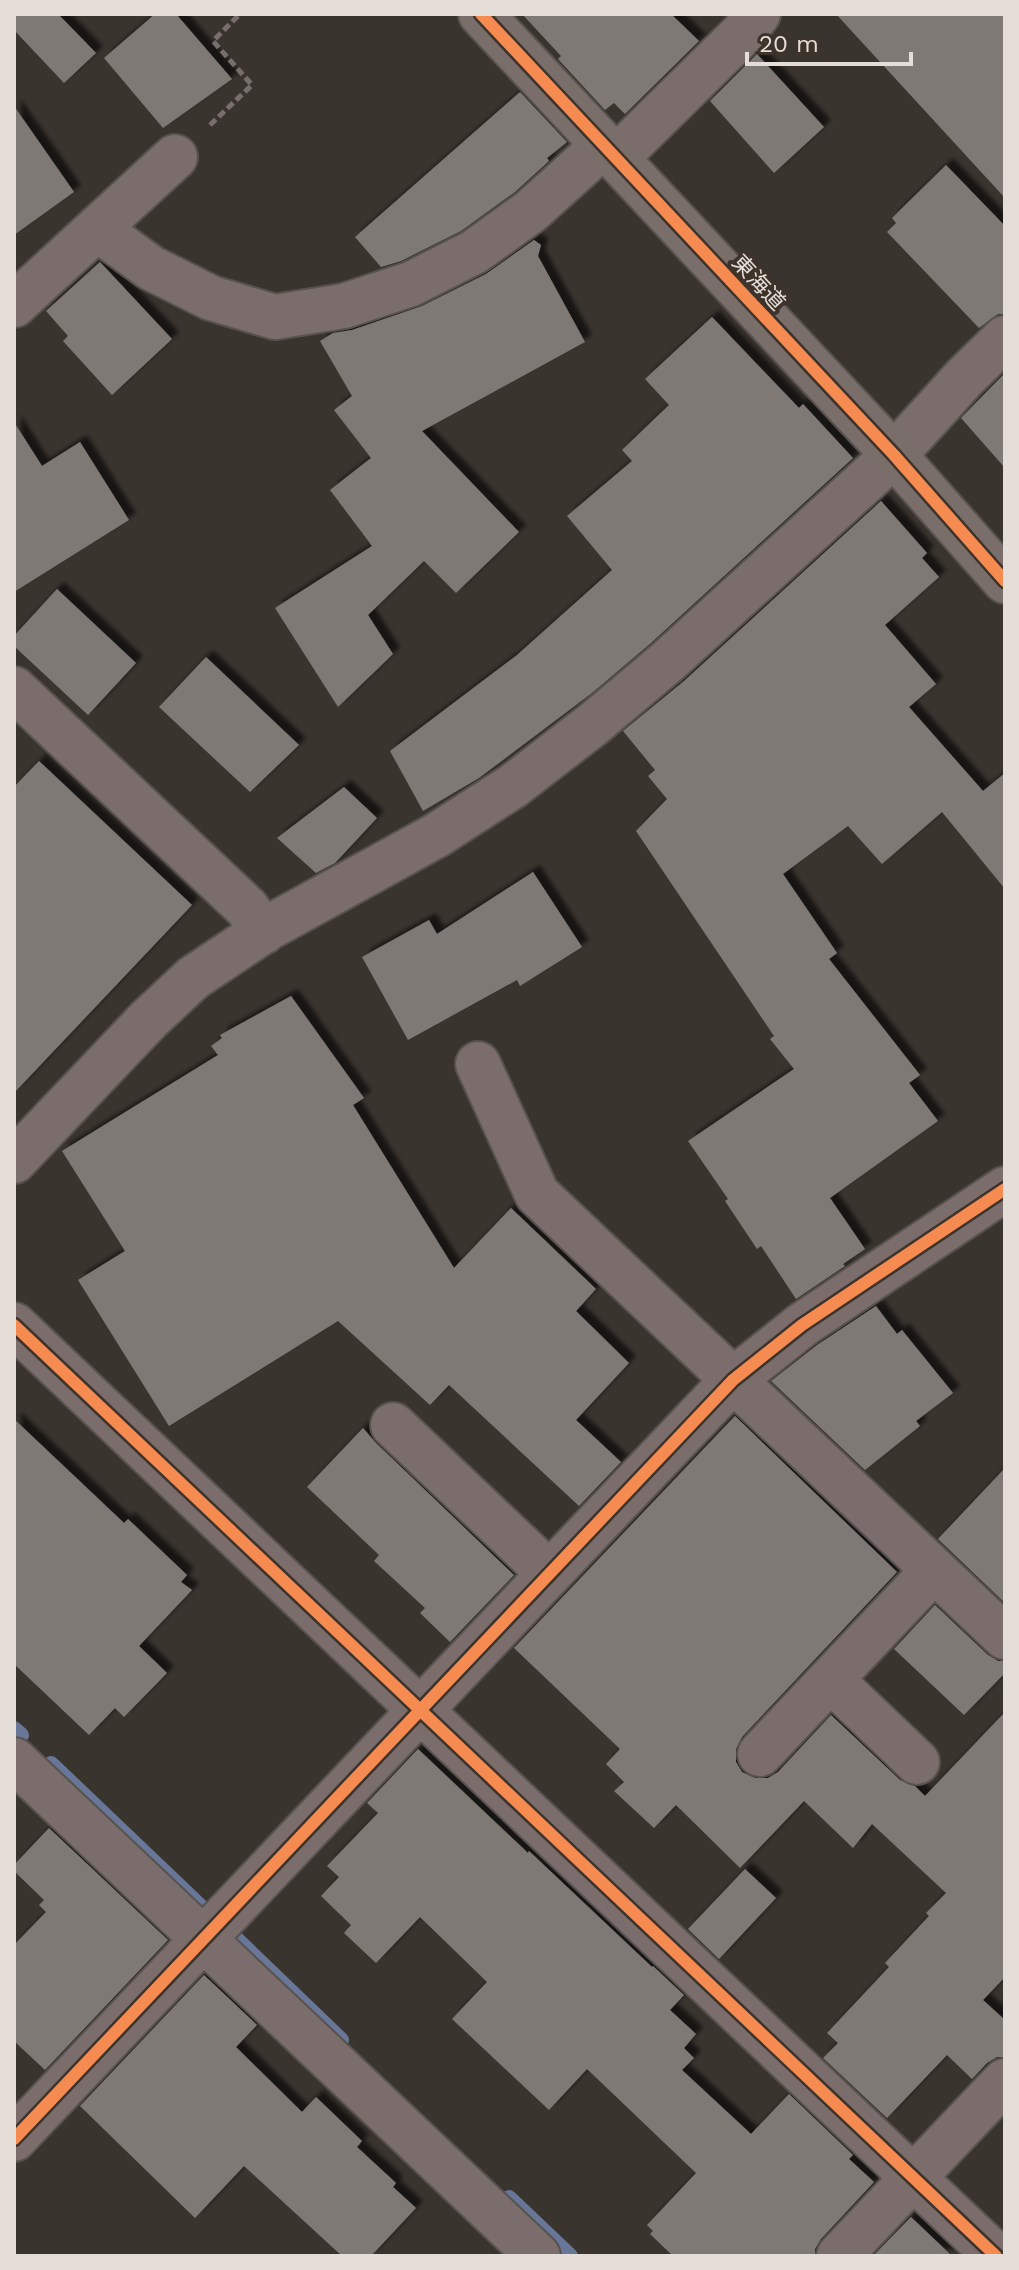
<svg xmlns="http://www.w3.org/2000/svg" width="1019" height="2270" font-family="'Work Sans','Noto Sans JP',sans-serif">
<style>
.lines{fill:none;stroke-linecap:round;stroke-linejoin:round}
.stream{stroke:#687697;stroke-width:16}
.building{fill:#7f7975;filter:url(#shadow)}
.minor-casing{stroke:#58524e;stroke-width:48}
.major-casing{stroke:#58524e;stroke-width:48}
.path{stroke:#786f6c;stroke-width:5;stroke-dasharray:8 4;stroke-linecap:butt}
.minor{stroke:#7a6d6b;stroke-width:44}
.major{stroke:#7a6e6b;stroke-width:44}
.cycleway-casing{stroke:#3e332b;stroke-width:17}
.cycleway{stroke:#f68b52;stroke-width:12}
.labels{text-anchor:middle;stroke-width:8;stroke-linejoin:round;paint-order:stroke}
.street-label{font-size:22px;fill:#e4ddd8;stroke:#3e332b}
</style>
<defs>
<filter id="shadow"><feDropShadow dx="7" dy="-7" stdDeviation="2" flood-color="#0009"/></filter>
</defs>
<rect width="100%" height="100%" fill="#3a342f"/>
<g class="lines">
<path class="stream" d="M14,1729L21,1735
M51,1764L203,1909
M234,1937L341,2040
M509,2198L570,2256"/>
</g>
<path class="building" d="M14,14H58L96,53L64,83L14,30Z
M155,14H176L232,79L163,128L104,58Z
M522,14H671L699,41L625,114L614,103L605,110L558,59L561,56Z
M836,14H1005V198Z
M757,54L824,127L774,173L710,101Z
M520,92L567,142L547,158L549,161L515,192L461,231L401,261L381,267L355,237Z
M14,106L74,192L14,235Z
M946,165L1005,226V314H998L979,328L887,232L896,223L892,218Z
M534,240L541,245L538,256L585,342L422,431L519,532L456,593L424,561L368,615L393,654L338,707L275,608L372,546L330,490L371,458L334,410L352,396L320,341L333,333L352,330L422,306L486,274Z
M100,262L172,339L112,395L63,341L68,336L46,311Z
M712,317L799,408L803,404L853,458L651,643L592,693L479,778L423,811L390,751L517,655L612,570L567,516L632,461L622,450L669,405L645,379Z
M1005,373V468L961,418Z
M14,422L42,466L80,442L129,520L14,592Z
M881,501L927,553L922,558L939,577L885,625L936,684L909,707L983,791L1005,773V889L942,812L882,864L848,826L783,874L837,953L829,959L920,1075L909,1083L938,1121L830,1198L865,1249L843,1264L845,1266L796,1299L761,1246L757,1249L725,1201L728,1199L688,1141L794,1069L770,1039L774,1036L636,831L667,799L648,776L655,770L623,731L684,681Z
M57,589L136,663L88,715L14,646V636Z
M206,657L299,745L250,792L159,707Z
M39,761L192,905L14,1093V787Z
M344,787L377,818L335,863L316,873L277,838Z
M533,872L582,947L520,986L517,980L408,1040L362,957L429,920L437,934Z
M291,996L364,1098L353,1105L454,1268L511,1208L596,1289L576,1311L629,1363L576,1420L621,1462L579,1506L449,1385L430,1405L338,1321L169,1426L78,1280L125,1251L62,1151L218,1055L211,1046L222,1038L220,1035Z
M876,1306L897,1334L902,1330L953,1393L916,1421L920,1426L865,1470L771,1381L817,1345Z
M735,1416L897,1572L742,1737L736,1749V1762L742,1772L755,1778H768L778,1772L831,1715L900,1780L915,1786L925,1796L1005,1712V1977L983,2000L1005,2020V2057H997L987,2063L972,2079L947,2055L887,2118L823,2058L838,2043L827,2033L889,1967L885,1963L929,1916L926,1913L946,1893L872,1824L853,1848L804,1801L740,1868L676,1805L654,1828L614,1791L624,1782L606,1764L620,1749L514,1648Z
M14,1419L124,1523L128,1519L187,1575L181,1582L192,1590L139,1646L167,1673L124,1717L115,1708L89,1735L14,1664Z
M363,1428L376,1443L514,1575L450,1642L420,1613L425,1608L374,1561L379,1555L307,1487Z
M1005,1468V1603L938,1539Z
M935,1605L988,1655L998,1661H1005V1673L964,1715L894,1649Z
M418,1749L528,1853L529,1851L652,1967L653,1966L684,1995L670,2010L696,2034L684,2048L694,2058L682,2070L751,2134L789,2094L853,2155L849,2159L874,2182L821,2239L815,2249V2256H673L650,2234L653,2231L647,2225L696,2173L587,2069L549,2110L452,2019L487,1982L420,1917L376,1963L344,1933L351,1925L321,1896L339,1877L327,1866L378,1813L367,1803Z
M49,1828L168,1940L45,2070L14,2041V1945L46,1912L39,1905L44,1900L14,1871V1865Z
M745,1869L776,1898L719,1959L688,1929Z
M204,1975L257,2025L236,2047L302,2112L316,2097L362,2141L357,2147L396,2183L393,2187L416,2208L371,2256H342L244,2166L195,2218L80,2106Z
M911,2217L952,2256H873Z"/>
<g class="lines">
<defs>
<path id="minor" d="M616,158L743,33L758,14
M99,227L107,236L151,268L211,298L275,317L344,306L411,284L474,252L531,211L604,145
M14,305L175,157
M14,689L247,908L263,932
M478,1064L537,1194L1005,1637
M14,1161L148,1020L193,978L268,928L437,835L513,786L592,725L667,662L894,455L965,377L1005,338
M14,1325L996,2256
M393,1425L549,1573
M831,1680L917,1762
M760,1754L934,1570
M14,1760L538,2256
M14,2139L733,1380L802,1325L1005,1189
M839,2256L1005,2081"/>
<path id="major" d="M481,14L894,455L1005,581"/>
</defs>
<use href="#minor" class="minor-casing"/>
<use href="#major" class="major-casing"/>
<path class="path" d="M210,125L252,85L213,41L240,14"/>
<use href="#minor" class="minor"/>
<use href="#major" class="major"/>
<defs>
<path id="cycleway" d="M481,14L894,455L1005,581
M14,1325L996,2256
M14,2139L733,1380L802,1325L1005,1189"/>
</defs>
<use href="#cycleway" class="cycleway-casing"/>
<use href="#cycleway" class="cycleway"/>
</g>
<g class="labels">
<g class="street-label">
<text transform="translate(759 282) rotate(47)" y="8">東海道</text>
</g>
</g>
<rect width="1019" height="2270" fill="none" stroke="#e4ddd8" stroke-width="32"/>
<path d="M747 52v12h164v-12" fill="none" stroke="#e4ddd8" stroke-width="4"/>
<text x="759" y="52" font-size="24" fill="#e4ddd8" stroke="#3e332b" stroke-width="6" paint-order="stroke">20 m</text>
</svg>
